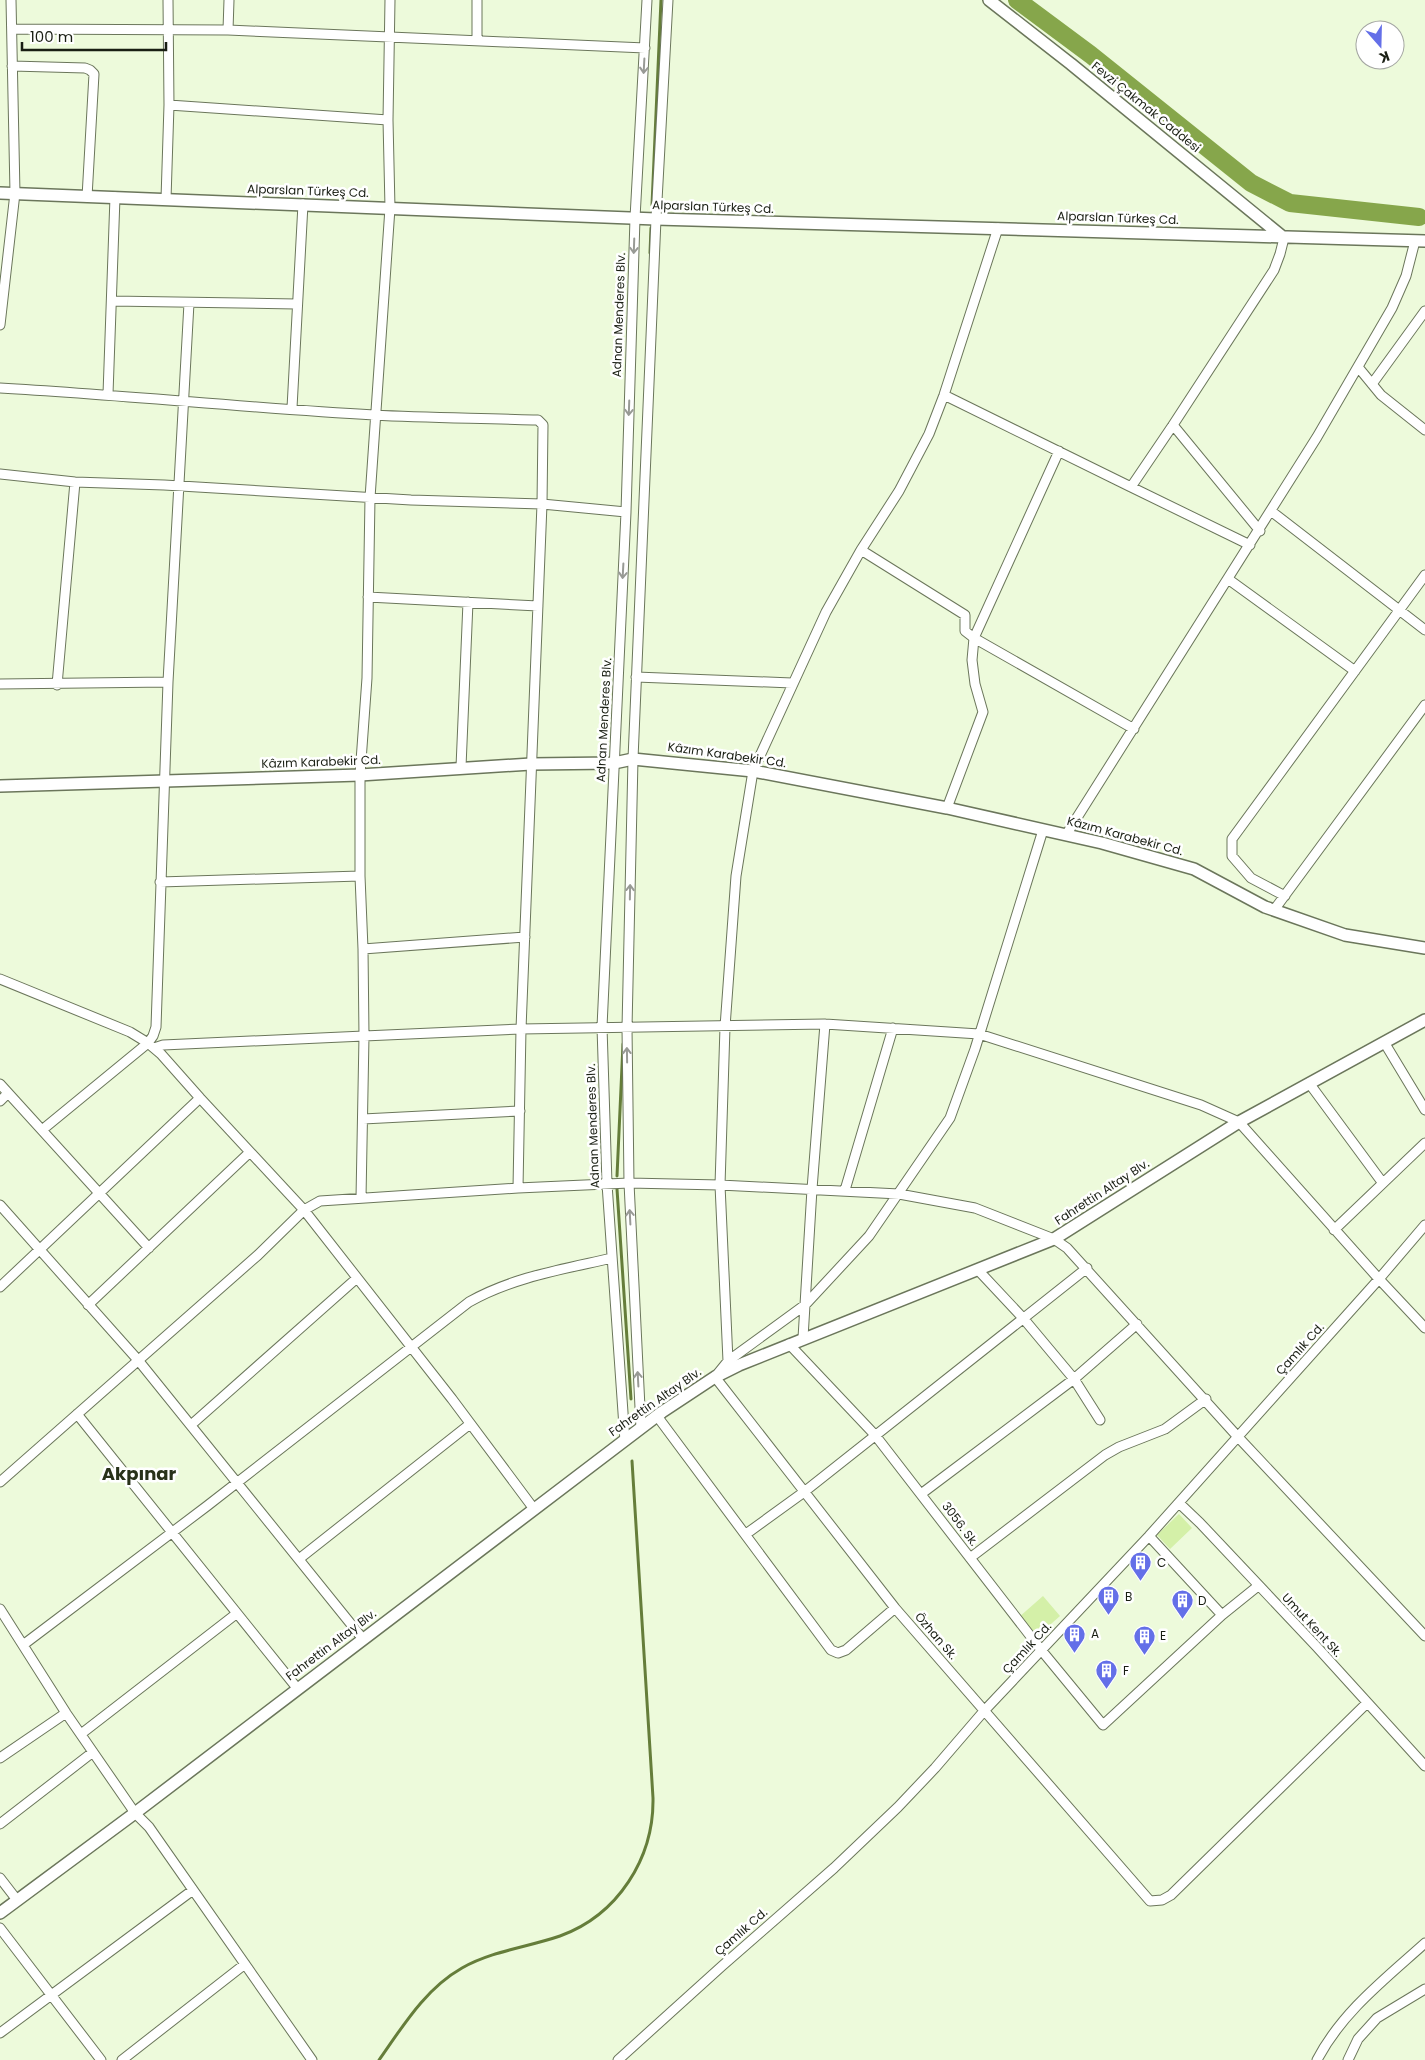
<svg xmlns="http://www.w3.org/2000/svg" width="1425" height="2060" font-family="Poppins,sans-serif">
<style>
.green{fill:#d4f0a8}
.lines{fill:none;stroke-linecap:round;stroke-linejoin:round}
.stream{stroke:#657d3a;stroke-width:3}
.river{stroke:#86a64b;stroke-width:18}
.minor-casing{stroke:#6b765b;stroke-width:11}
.tertiary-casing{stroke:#6b765b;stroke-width:14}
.minor{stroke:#fff;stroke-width:9}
.tertiary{stroke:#fff;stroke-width:11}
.oneway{stroke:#989a95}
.labels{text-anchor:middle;stroke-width:5;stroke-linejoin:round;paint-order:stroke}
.street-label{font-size:12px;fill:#191e13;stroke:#fff}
.poi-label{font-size:12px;fill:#191e13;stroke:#fff;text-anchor:start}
.district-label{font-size:18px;font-weight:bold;fill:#283119;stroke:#fff}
</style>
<rect width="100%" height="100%" fill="#edfadb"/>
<path class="green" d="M1179,1514L1192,1528L1170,1549L1157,1535Z
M1043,1596L1060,1616L1035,1638L1018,1618Z"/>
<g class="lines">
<path class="stream" d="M652,205L661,0
M650,253L651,228
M617,1176L623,1044
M617,1189L631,1399
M379,2060C403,2026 425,1989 462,1968C492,1951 528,1947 560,1936C618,1915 654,1858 653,1798L632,1461"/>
<path class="river" d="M1017,0L1091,55L1251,183L1290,203L1419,217"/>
<defs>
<path id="minor" d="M12,29L228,30L645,48
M228,30L229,0
M477,40V0
M12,66L85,68L90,70L94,74L87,197
M169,105L388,120
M166,199L169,105L168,0
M112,301L296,304
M0,325L15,193L11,0
M1358,367L1381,395L1425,430
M1372,384L1425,311
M0,388C125,395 249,408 374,415C427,418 480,418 533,420H538L543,425L542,504L521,1029L518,1188
M108,394L115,197
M944,395L1131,487L1173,425L1274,270L1280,254L1284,238
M292,408L303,204
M1173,425L1260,531
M0,474L75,482L164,485L411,500L542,504L626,512
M1131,487L1250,545
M1271,511L1425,630
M861,550L965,615V631L974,638L1134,729
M1228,579L1355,671
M368,597L538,606
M636,677L792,683
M0,684L168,682
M57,685L75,482
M461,767L468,602
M947,808L983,712L975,684L972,660L974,638L1059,451
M1043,830L975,1049L950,1118L869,1236L805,1305L728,1361L715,1377L895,1608L1150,1901L1162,1900L1171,1895L1367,1703
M1066,835L1317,437L1392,308L1406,276L1415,241
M160,882L360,876
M1285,896L1251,878L1232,856V839L1425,575
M1274,910L1425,705
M525,937L363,949L364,1036L521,1029L825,1024L979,1034L1201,1105L1239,1122L1379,1279L1425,1328
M363,949L360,876V775L367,678L370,498L390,208L388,120L390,0
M0,979L130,1032L148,1043L161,1054L200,1098L304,1210L452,1399L534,1509
M1384,1042L1425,1110
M154,1048L163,1045L364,1036L361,1198
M1309,1083L1382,1182
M0,1084L149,1248
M0,1101L8,1093
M363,1119L520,1111
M42,1130L148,1043L153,1036L156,1027L168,682L189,303
M845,1190L893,1028
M0,1205L138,1360L363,1639
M1334,1230L1425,1143
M978,1270L1023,1318L1074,1379L1100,1420
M0,1287L200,1098
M88,1305L250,1152
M803,1338L812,1189L825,1024
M789,1344L875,1435L1042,1651L1103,1725L1222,1615L1258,1586
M728,1361L720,1185L725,1027L736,876L753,771L826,612L861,550L899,491L929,434L944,395L998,228
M77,1414L297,1688
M657,1416L831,1650L838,1653L846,1650L895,1608
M191,1425L357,1278
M641,1428L629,1183L627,1028L633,759L656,219L668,0
M625,1441L607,1184L602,1027L626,512L635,218L647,0
M0,1482L258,1255L304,1210L320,1201L518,1188L629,1183L720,1185L899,1194L975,1208L1054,1239L1067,1248L1238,1437L1425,1636
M921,1494L1074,1379L1137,1324
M1179,1503L1200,1523L1316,1646L1425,1766
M746,1534L804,1492L1087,1268
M1149,1536L1222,1615
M970,1558L1105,1455L1119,1447L1165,1429L1206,1399
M299,1559L470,1424
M0,1609L66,1713L135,1813L149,1827L312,2060
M23,1645L207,1506L469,1302C513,1277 564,1269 612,1258
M81,1734L236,1614
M0,1758L66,1713
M0,1824L93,1752
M0,1878L17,1900
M0,1928L101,2060
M0,2033L193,1890
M122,2060L245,1964
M618,2060L722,1966L834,1868L898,1807L935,1768L984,1711L1149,1536L1379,1279L1425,1225
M1317,2060C1342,2012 1385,1979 1425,1943
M1348,2060L1358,2039L1377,2018L1425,1989"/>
<path id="tertiary" d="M989,0L1071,64L1284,238
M0,193L656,219L1425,241
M0,786L360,775L531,764L614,763L633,759L753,771L947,808L1102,843L1194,869L1265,907L1345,935L1425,948
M0,1913L135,1813L662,1412L715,1377L739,1365L1054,1239L1239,1122L1425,1020"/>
</defs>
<use href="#minor" class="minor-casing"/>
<use href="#tertiary" class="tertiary-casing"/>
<use href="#minor" class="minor"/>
<use href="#tertiary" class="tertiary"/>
</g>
<defs><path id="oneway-shaft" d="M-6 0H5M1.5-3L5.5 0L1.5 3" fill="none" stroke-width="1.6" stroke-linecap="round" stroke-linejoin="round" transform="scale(1.25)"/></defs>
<g class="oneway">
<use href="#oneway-shaft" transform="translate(644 66) rotate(93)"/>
<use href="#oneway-shaft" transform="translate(634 246) rotate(92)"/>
<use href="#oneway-shaft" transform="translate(629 408) rotate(92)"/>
<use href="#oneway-shaft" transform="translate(623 571) rotate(93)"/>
<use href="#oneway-shaft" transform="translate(630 892) rotate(-89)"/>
<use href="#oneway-shaft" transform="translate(627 1055) rotate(-91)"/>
<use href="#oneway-shaft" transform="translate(630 1217) rotate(-93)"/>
<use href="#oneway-shaft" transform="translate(638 1379) rotate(-93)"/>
</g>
<defs>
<symbol id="building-pin" viewBox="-11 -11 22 30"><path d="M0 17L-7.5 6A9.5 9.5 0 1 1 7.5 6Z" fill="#646fe8" stroke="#fff"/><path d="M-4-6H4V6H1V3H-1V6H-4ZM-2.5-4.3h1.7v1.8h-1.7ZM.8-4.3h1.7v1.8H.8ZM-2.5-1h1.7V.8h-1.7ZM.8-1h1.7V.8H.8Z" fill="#fff"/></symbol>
</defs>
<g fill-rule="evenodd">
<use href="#building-pin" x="1128" y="1550" width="25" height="34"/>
<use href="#building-pin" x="1096" y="1584" width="25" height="34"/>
<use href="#building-pin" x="1170" y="1588" width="25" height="34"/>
<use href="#building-pin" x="1062" y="1622" width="25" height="34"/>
<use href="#building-pin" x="1132" y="1624" width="25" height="34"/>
<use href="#building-pin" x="1094" y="1658" width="25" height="34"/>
</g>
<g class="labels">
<g class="street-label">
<text transform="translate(1146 107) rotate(39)" y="4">Fevzi Çakmak Caddesi</text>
<text transform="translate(308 191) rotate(2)" y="4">Alparslan Türkeş Cd.</text>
<text transform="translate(713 207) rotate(2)" y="4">Alparslan Türkeş Cd.</text>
<text transform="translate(1118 218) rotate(2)" y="4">Alparslan Türkeş Cd.</text>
<text transform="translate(619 315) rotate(-88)" y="4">Adnan Menderes Blv.</text>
<text transform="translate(604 720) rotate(-87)" y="4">Adnan Menderes Blv.</text>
<text transform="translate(727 755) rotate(8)" y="4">Kâzım Karabekir Cd.</text>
<text transform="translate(321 762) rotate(-2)" y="4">Kâzım Karabekir Cd.</text>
<text transform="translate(1125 836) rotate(15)" y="4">Kâzım Karabekir Cd.</text>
<text transform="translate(593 1126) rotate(-92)" y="4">Adnan Menderes Blv.</text>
<text transform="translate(1102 1192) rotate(-33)" y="4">Fahrettin Altay Blv.</text>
<text transform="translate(1300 1349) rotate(-48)" y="4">Çamlık Cd.</text>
<text transform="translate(655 1402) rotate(-35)" y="4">Fahrettin Altay Blv.</text>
<text transform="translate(960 1524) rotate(53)" y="4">3056. Sk.</text>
<text transform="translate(1312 1625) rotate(47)" y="4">Umut Kent Sk.</text>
<text transform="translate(936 1636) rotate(49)" y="4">Özhan Sk.</text>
<text transform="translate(331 1645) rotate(-37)" y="4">Fahrettin Altay Blv.</text>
<text transform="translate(1027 1648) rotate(-47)" y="4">Çamlık Cd.</text>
<text transform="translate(741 1932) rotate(-41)" y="4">Çamlık Cd.</text>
</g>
<g class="poi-label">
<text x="1157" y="1567">C</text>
<text x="1125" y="1601">B</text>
<text x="1198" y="1605">D</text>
<text x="1091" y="1638">A</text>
<text x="1160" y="1640">E</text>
<text x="1123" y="1675">F</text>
</g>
<g class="district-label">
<text x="139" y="1480">Akpınar</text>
</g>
</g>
<g transform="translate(1380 45) rotate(160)"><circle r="24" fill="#ffffff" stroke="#a3a5a1"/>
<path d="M0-4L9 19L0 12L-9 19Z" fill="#646fe8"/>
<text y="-8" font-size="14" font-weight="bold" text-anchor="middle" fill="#191e13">K</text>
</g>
<path d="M22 42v8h144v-8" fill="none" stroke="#191e13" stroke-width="2.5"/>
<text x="30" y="42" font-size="15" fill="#191e13" stroke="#ffffff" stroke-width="4" paint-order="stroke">100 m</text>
</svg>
